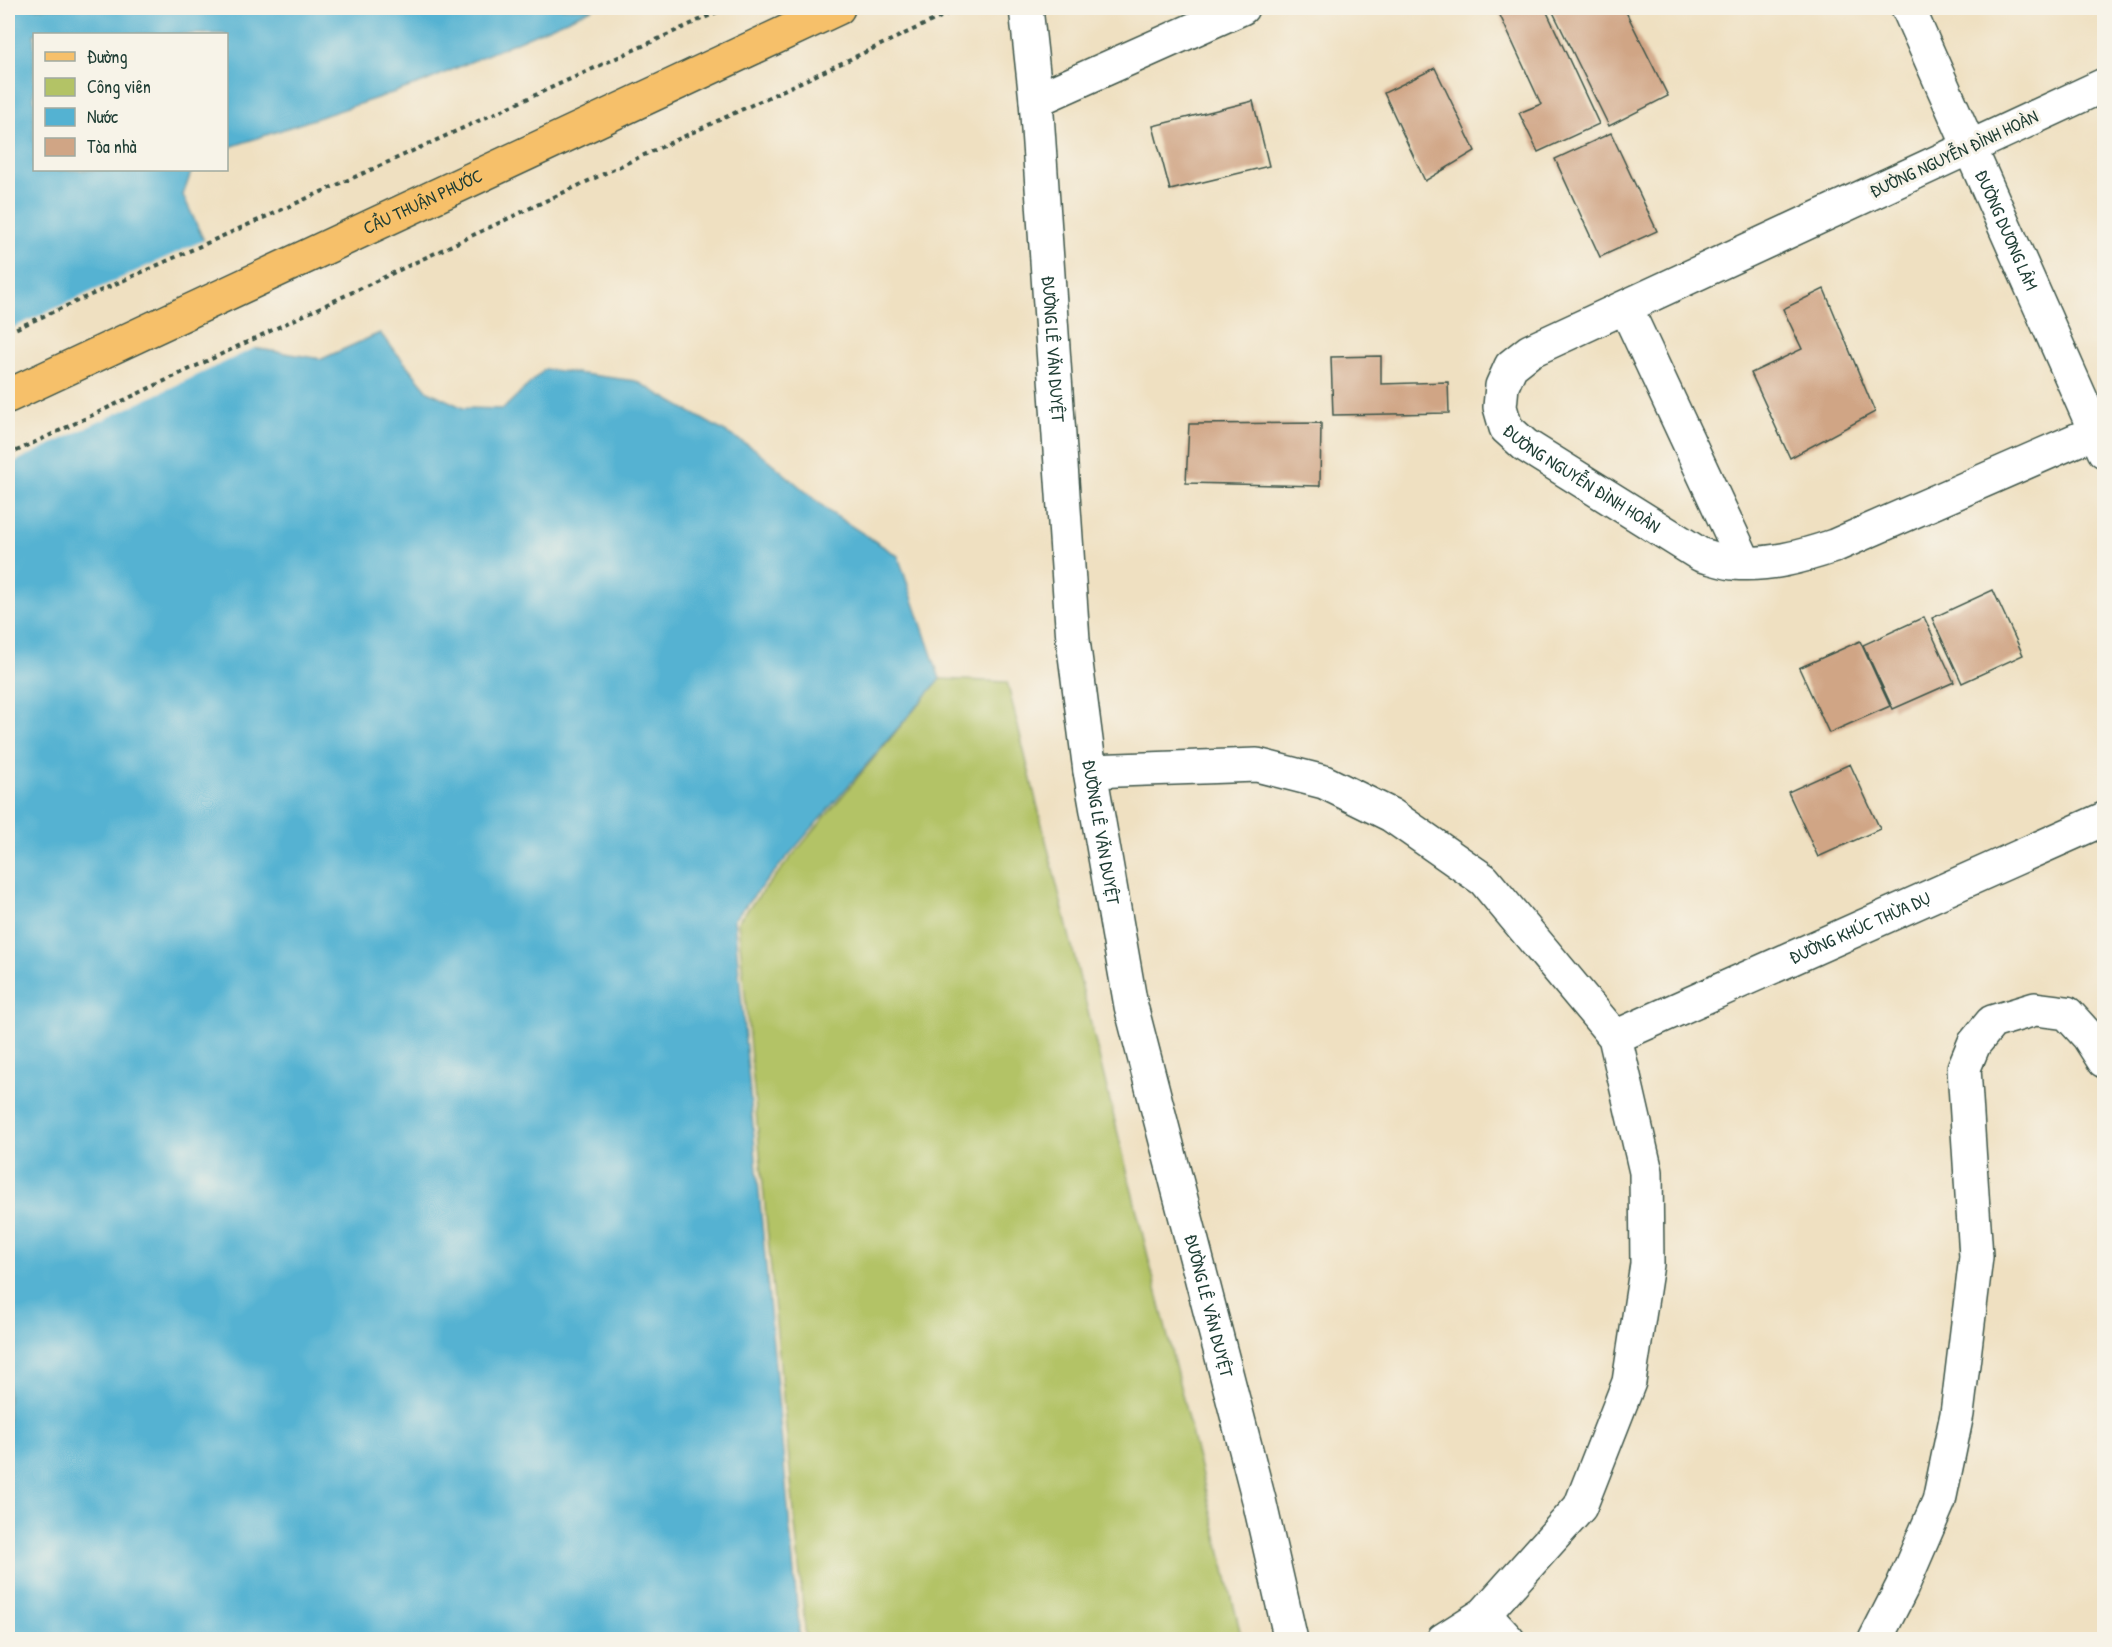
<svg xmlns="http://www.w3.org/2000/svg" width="2112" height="1647" font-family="'Patrick Hand',sans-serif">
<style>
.green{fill:#b3c366;stroke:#69804d;stroke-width:1.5}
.water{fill:#54b2d2;stroke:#3a7883;stroke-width:1.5}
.pier{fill:#efe0c1}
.building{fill:#d0a585}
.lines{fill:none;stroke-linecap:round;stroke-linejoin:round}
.minor-casing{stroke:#3e5549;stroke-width:36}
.tertiary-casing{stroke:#3e5549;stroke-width:36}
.primary-casing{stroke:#3e5549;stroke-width:36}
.path{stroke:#3e5549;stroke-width:4;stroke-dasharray:4.5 4.5;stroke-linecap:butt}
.minor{stroke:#fff;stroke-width:33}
.tertiary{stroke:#fff;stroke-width:33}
.primary{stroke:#f6c06b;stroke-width:33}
.labels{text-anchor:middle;stroke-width:6;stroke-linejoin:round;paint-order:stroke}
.street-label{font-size:18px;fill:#1f3d34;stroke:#f7f3e8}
</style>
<rect width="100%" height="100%" fill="#f7f3e8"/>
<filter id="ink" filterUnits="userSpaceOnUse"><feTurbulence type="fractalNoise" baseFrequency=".0167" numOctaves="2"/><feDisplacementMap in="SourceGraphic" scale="12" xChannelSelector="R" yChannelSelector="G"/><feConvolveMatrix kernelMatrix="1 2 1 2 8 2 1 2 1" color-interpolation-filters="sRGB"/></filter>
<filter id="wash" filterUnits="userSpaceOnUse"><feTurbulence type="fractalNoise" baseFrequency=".008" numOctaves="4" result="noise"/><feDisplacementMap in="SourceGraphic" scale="24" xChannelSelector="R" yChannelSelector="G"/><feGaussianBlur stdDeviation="1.35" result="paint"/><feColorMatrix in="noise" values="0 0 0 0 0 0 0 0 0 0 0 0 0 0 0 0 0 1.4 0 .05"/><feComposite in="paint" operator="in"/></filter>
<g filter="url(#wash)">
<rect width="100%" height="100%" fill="#efe0c1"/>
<path class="green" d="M940,679L1007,682L1242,1639H806L738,921Z"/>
<path class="water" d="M8,8H594L422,83L227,148L226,34H34V170H192L183,195L253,348L322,359L380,333L428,391L463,408L503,409L545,369L636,381L755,449L831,513L898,556L940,679L734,919L800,1639L8,1640Z"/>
<path class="pier" d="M206,239L255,346H259L8,465V330Z"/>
<g id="blocks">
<path class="building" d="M1506,8H1545L1599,124L1538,152L1519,113L1541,104L1498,11Z
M1551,8H1624L1668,96L1609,126Z
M1435,68L1475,151L1425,181L1384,93Z
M1253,101L1269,166L1170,190L1153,126Z
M1611,133L1657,231L1600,257L1555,159Z
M1824,289L1875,412L1790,458L1751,373L1802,349L1783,309Z
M1381,356V384L1448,382L1449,413L1333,415L1331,357Z
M1321,423L1320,486L1186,483L1189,424Z
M1993,590L2023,655L1962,683L1932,618Z
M1924,617L1954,682L1893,709L1863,645Z
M1860,641L1890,706L1829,733L1799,668Z
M1850,764L1880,829L1818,857L1788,792Z"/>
</g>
</g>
<g filter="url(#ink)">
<use href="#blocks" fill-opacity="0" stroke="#3e5549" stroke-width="1.5"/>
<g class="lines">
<defs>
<g id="minor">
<path id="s1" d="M1908,8L2104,451"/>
<path id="s2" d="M2104,85L1530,351L1511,366L1502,386L1500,407L1506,428L1525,445L1701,555C1711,557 1722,562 1733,563C1768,566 1801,557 1834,546L2104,428"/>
<path d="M1036,100L1242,8"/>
<path d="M1626,308L1745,563"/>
<path d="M1090,771L1257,765L1324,782L1391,815L1484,880L1615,1037L1646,1172L1647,1264L1629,1382L1580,1507L1484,1614L1443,1640"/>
<path id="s3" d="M1615,1037L2104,819"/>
<path d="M1484,1614L1508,1640"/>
<path d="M1875,1640L1902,1587L1939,1501L1957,1414L1976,1257L1964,1068L1974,1044L1992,1022L2035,1009L2067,1013L2088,1036L2104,1061"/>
</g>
<g id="tertiary">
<path id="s4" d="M1026,8L1036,100L1073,640L1090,771L1131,1006L1259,1500L1291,1640"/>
</g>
<g id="primary">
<path id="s5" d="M8,396L838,8"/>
</g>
</defs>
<use href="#minor" class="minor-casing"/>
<use href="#tertiary" class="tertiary-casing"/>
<use href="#primary" class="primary-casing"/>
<path class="path" d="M8,332L395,159L726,8
M8,455L541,203L960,8"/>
<use href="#minor" class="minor"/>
<use href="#tertiary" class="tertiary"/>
<use href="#primary" class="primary"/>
</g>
</g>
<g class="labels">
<g class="street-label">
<text transform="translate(1954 154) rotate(-25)" y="6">ĐƯỜNG NGUYỄN ĐÌNH HOÀN</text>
<text dy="6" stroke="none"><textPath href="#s5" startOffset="458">CẦU THUẬN PHƯỚC</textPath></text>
<text dy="6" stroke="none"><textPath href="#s1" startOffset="243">ĐƯỜNG DƯƠNG LÂM</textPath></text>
<text dy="6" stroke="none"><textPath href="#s4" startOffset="342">ĐƯỜNG LÊ VĂN DUYỆT</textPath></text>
<text dy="6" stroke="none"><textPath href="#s2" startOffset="813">ĐƯỜNG NGUYỄN ĐÌNH HOÀN</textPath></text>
<text dy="6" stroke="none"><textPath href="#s4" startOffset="828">ĐƯỜNG LÊ VĂN DUYỆT</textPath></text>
<text dy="6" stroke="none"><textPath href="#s3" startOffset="268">ĐƯỜNG KHÚC THỪA DỤ</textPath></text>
<text dy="6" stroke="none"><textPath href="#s4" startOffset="1314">ĐƯỜNG LÊ VĂN DUYỆT</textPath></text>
</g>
</g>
<rect width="2112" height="1647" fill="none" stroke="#f7f3e8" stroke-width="30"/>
<rect x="33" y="33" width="195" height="138" fill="#f7f3e8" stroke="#a1aaa0" stroke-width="1.5"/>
<rect x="45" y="52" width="30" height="9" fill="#f6c06b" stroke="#a1aaa0" stroke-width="1.5"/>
<text x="87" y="63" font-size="18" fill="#1f3d34">Đường</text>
<rect x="45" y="78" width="30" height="18" fill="#b3c366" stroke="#a1aaa0" stroke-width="1.5"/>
<text x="87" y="93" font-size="18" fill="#1f3d34">Công viên</text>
<rect x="45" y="108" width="30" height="18" fill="#54b2d2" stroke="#a1aaa0" stroke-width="1.5"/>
<text x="87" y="123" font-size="18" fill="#1f3d34">Nước</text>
<rect x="45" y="138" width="30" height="18" fill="#d0a585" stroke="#a1aaa0" stroke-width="1.5"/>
<text x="87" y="153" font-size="18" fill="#1f3d34">Tòa nhà</text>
</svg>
